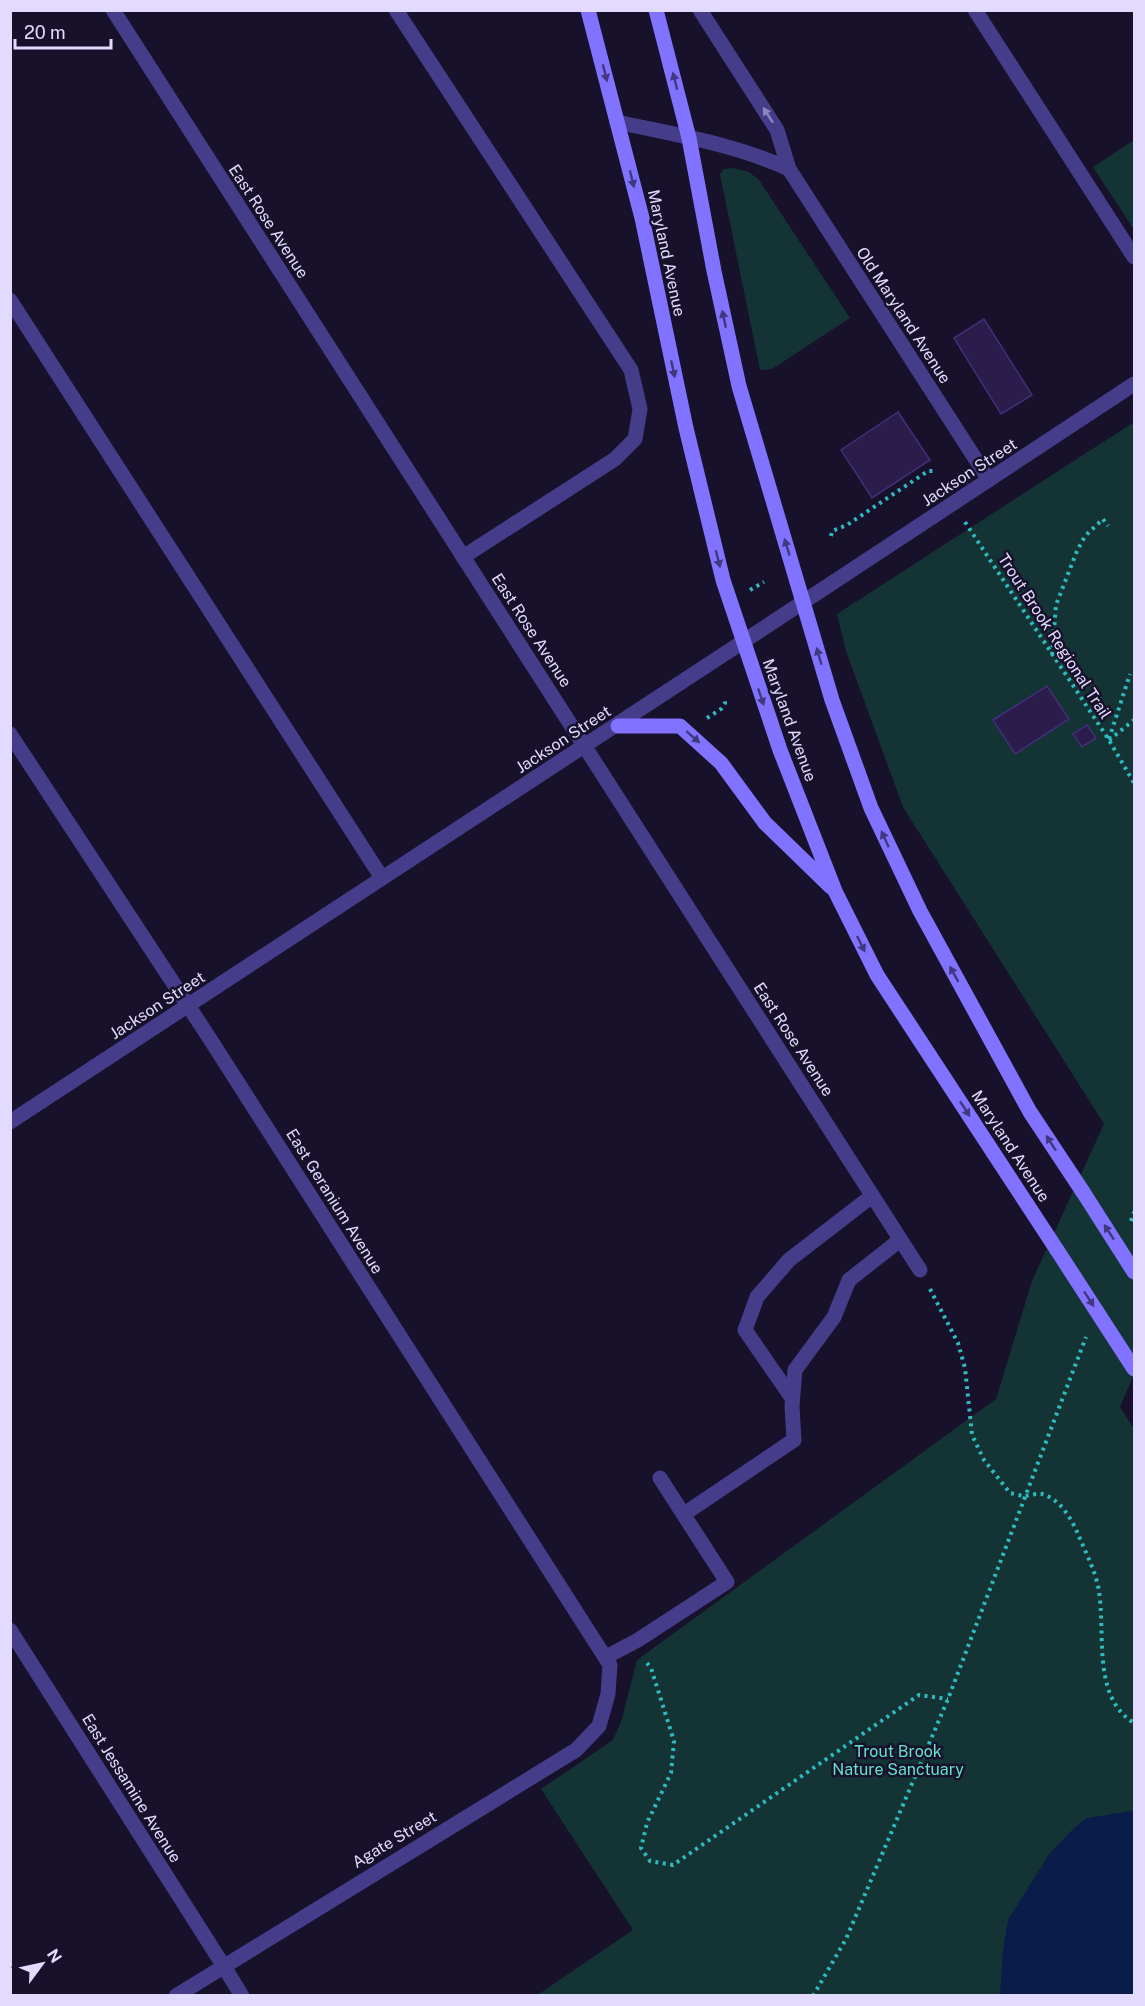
<svg xmlns="http://www.w3.org/2000/svg" width="1145" height="2006" font-family="'Public Sans',sans-serif">
<style>
.green{fill:#143335}
.water{fill:#0a1c4a}
.building{fill:#2a1d4c;stroke:#432e78;stroke-width:1.5}
.lines{fill:none;stroke-linecap:round;stroke-linejoin:round}
.path{stroke:#2fbbbe;stroke-width:4;stroke-dasharray:3 4.5;stroke-linecap:butt}
.service{stroke:#453c8a;stroke-width:15}
.minor{stroke:#453c8a;stroke-width:15}
.tertiary{stroke:#453c8a;stroke-width:15}
.secondary{stroke:#8172ff;stroke-width:15}
.secondary-bridge{stroke:#8172ff;stroke-width:15}
.oneway{fill:#423880}
.oneway2{fill:#8c84bf}
.labels{text-anchor:middle;stroke-width:5;stroke-linejoin:round;paint-order:stroke}
.street-label{font-size:16px;fill:#e2dbff;stroke:#18112b}
.park-label{font-size:16px;fill:#64e2cd;stroke:#18112b}
</style>
<rect width="100%" height="100%" fill="#18112b"/>
<path class="green" d="M1134,140V230L1093,167Z
M734,168L749,172L759,180L850,318L772,369L760,370L720,174L724,169Z
M1134,422V1374L1120,1407L1134,1429V1995L536,1996L633,1930L541,1789L613,1740L622,1719L637,1660L996,1399L1032,1281L1104,1124L903,807L846,651L837,614Z"/>
<path class="water" d="M1132,1811H1134V1995H1000L1003,1950L1008,1920L1050,1853L1074,1828L1087,1818Z"/>
<path class="building" d="M984,319L1032,395L1001,414L954,338Z
M898,412L930,460L872,498L841,450Z
M1047,686L1069,719L1015,754L993,720Z
M1087,725L1096,738L1082,747L1073,734Z"/>
<g class="lines">
<path class="path" d="M965,522L1109,740L1134,783
M831,536L832,531L847,525L928,471H934
M750,590L764,582
M1052,655L1056,605L1077,551L1085,536L1103,519L1108,526
M707,718L721,709L725,703L724,697
M1109,739L1130,674
M1109,740L1134,720
M1131,1221L1134,1212
M930,1289L958,1343L965,1368L972,1435L984,1460L1010,1493C1014,1494 1019,1495 1023,1496C1029,1496 1036,1493 1042,1494C1060,1499 1071,1518 1078,1534C1085,1551 1094,1568 1098,1586C1107,1629 1090,1696 1134,1723
M647,1663L651,1668L674,1741L671,1773L647,1823L641,1848L650,1861L673,1865L919,1695L948,1699
M813,1996L846,1939L948,1699L1086,1337"/>
<path class="service" d="M396,10L631,370L640,409L635,439L615,459L463,557
M975,10L1134,257
M10,300L382,878
M792,1398L745,1330L757,1297L789,1260L872,1196
M684,1514L794,1440L792,1406L795,1370L834,1317L849,1280L900,1240
M606,1657L638,1640L727,1582L660,1478
M223,1965L242,1996"/>
<path class="minor" d="M113,10L920,1270
M700,10L777,130L789,169L989,480
M617,122C676,135 734,144 789,169
M10,734L210,1039L610,1665L608,1694L599,1726L576,1750L176,1996
M10,1630L223,1965"/>
<path class="tertiary" d="M10,1122C386,877 760,631 1134,384"/>
<path class="secondary" d="M588,10L642,218L686,428L723,580L780,750L835,891L877,975L1057,1250
M656,10L689,138L714,271L739,386L832,700L871,808L920,911L1030,1112L1083,1192
M618,726H680L721,763L765,823L831,887"/>
<path class="secondary-bridge" d="M1083,1192L1134,1272
M1057,1250L1134,1369"/>
</g>
<defs><path id="oneway-solid" d="M-6-.8H1V-3.2L6.5 0L1 3.2V.8H-6Z" transform="scale(1.5)"/></defs>
<g class="oneway">
<use href="#oneway-solid" transform="translate(605 73) rotate(76)"/>
<use href="#oneway-solid" transform="translate(675 81) rotate(-104)"/>
<use href="#oneway-solid" transform="translate(632 179) rotate(76)"/>
<use href="#oneway-solid" transform="translate(724 319) rotate(-102)"/>
<use href="#oneway-solid" transform="translate(673 369) rotate(78)"/>
<use href="#oneway-solid" transform="translate(787 547) rotate(-107)"/>
<use href="#oneway-solid" transform="translate(718 559) rotate(76)"/>
<use href="#oneway-solid" transform="translate(819 656) rotate(-106)"/>
<use href="#oneway-solid" transform="translate(761 697) rotate(71)"/>
<use href="#oneway-solid" transform="translate(693 737) rotate(41)"/>
<use href="#oneway-solid" transform="translate(885 839) rotate(-115)"/>
<use href="#oneway-solid" transform="translate(861 944) rotate(64)"/>
<use href="#oneway-solid" transform="translate(954 974) rotate(-119)"/>
<use href="#oneway-solid" transform="translate(965 1109) rotate(57)"/>
<use href="#oneway-solid" transform="translate(1051 1143) rotate(-123)"/>
<use href="#oneway-solid" transform="translate(1109 1232) rotate(-123)"/>
<use href="#oneway-solid" transform="translate(1089 1299) rotate(57)"/>
</g>
<use class="oneway2" href="#oneway-solid" transform="translate(768 115) rotate(-123)"/>
<g class="labels">
<g class="street-label">
<text transform="translate(269 221) rotate(57)" y="6">East Rose Avenue</text>
<text transform="translate(667 253) rotate(78)" y="6">Maryland Avenue</text>
<text transform="translate(904 315) rotate(57)" y="6">Old Maryland Avenue</text>
<text transform="translate(969 472) rotate(-33)" y="6">Jackson Street</text>
<text transform="translate(532 630) rotate(57)" y="6">East Rose Avenue</text>
<text transform="translate(1055 636) rotate(57)" y="6">Trout Brook Regional Trail</text>
<text transform="translate(790 720) rotate(70)" y="6">Maryland Avenue</text>
<text transform="translate(563 739) rotate(-33)" y="6">Jackson Street</text>
<text transform="translate(157 1005) rotate(-33)" y="6">Jackson Street</text>
<text transform="translate(794 1039) rotate(57)" y="6">East Rose Avenue</text>
<text transform="translate(1011 1146) rotate(57)" y="6">Maryland Avenue</text>
<text transform="translate(335 1201) rotate(58)" y="6">East Geranium Avenue</text>
<text transform="translate(132 1788) rotate(58)" y="6">East Jessamine Avenue</text>
<text transform="translate(394 1839) rotate(-31)" y="6">Agate Street</text>
</g>
<g class="park-label">
<text x="898" y="1757">Trout Brook<tspan x="898" dy="18">Nature Sanctuary</tspan></text>
</g>
</g>
<rect width="1145" height="2006" fill="none" stroke="#e2dbff" stroke-width="24"/>
<g transform="translate(42 1964) rotate(57)" stroke="#18112b" stroke-width="4.5" paint-order="stroke">
<path d="M0-4.5L10 22L0 15L-10 22Z" fill="#e2dbff"/>
<text y="-9" font-size="16" font-weight="bold" text-anchor="middle" fill="#e2dbff">N</text>
</g>
<path d="M15 39v9h96v-9" fill="none" stroke="#e2dbff" stroke-width="3"/>
<text x="24" y="39" font-size="18" fill="#e2dbff" stroke="#18112b" stroke-width="4.5" paint-order="stroke">20 m</text>
</svg>
